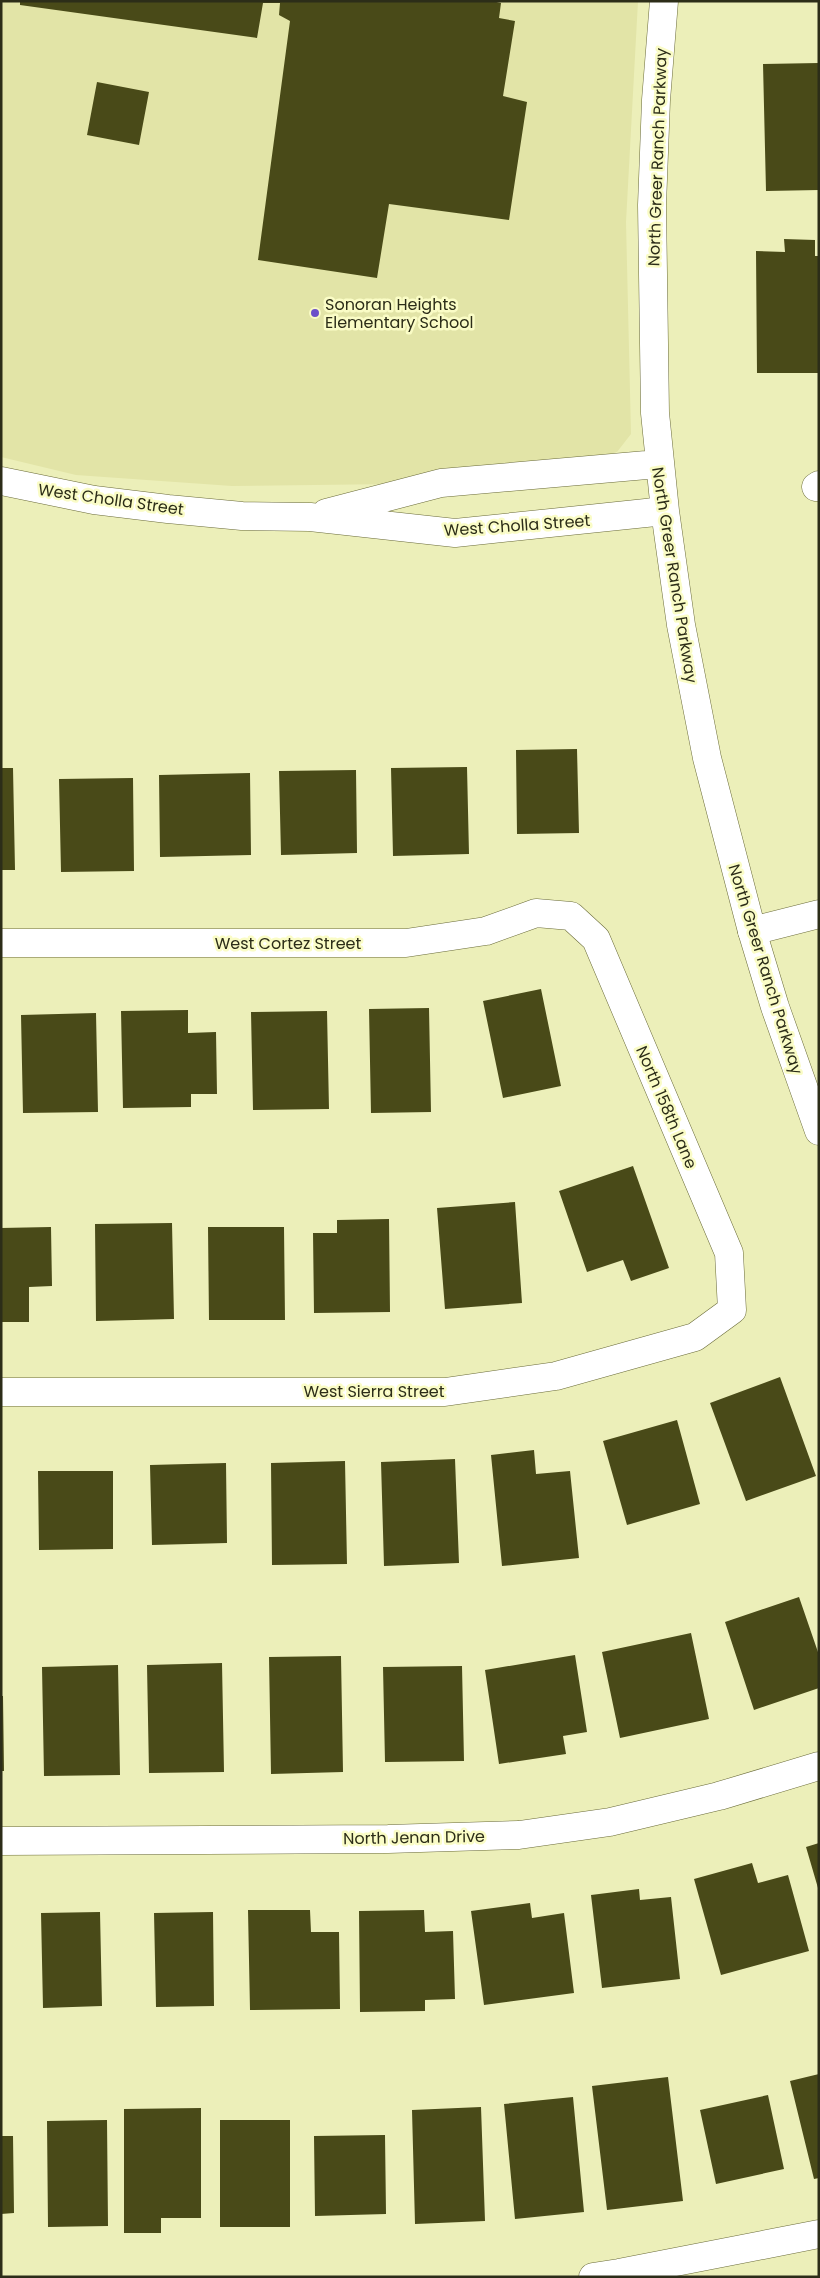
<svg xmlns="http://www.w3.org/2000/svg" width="820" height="2278" font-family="Poppins,sans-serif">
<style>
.built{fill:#e2e4a7}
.building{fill:#494a18}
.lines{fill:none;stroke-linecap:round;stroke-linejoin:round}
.minor-casing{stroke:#6a6b39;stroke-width:29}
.tertiary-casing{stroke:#6a6b39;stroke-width:29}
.minor{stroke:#fff;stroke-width:28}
.tertiary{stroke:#fff;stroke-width:28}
.poi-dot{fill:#6c50c9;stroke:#fafcc6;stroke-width:2}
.labels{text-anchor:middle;stroke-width:5;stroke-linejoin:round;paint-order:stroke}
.street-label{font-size:16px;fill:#2c2d18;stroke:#fafcc6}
.poi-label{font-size:16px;fill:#2c2d18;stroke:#fafcc6;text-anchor:start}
</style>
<rect width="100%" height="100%" fill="#ecefb9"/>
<path class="built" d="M1,1H638L626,222L631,434L617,452L595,459L394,484L232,486L76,475L1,457Z"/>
<path class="building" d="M20,1H492L501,3L499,18L515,21L503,96L527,102L509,220L389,204L377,278L258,260L290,21L279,15L280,3H263L257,38L20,5Z
M819,63V190L766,191L763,64Z
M97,82L149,92L139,145L87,135Z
M784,239L815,240V256H819V373H757L756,251L785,252Z
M577,749L579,833L517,834L516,750Z
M467,767L469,854L393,856L391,768Z
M1,768H13L15,870H1Z
M356,770L357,853L281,855L279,771Z
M250,773L251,855L160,857L159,775Z
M133,778L134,871L61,872L59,779Z
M541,989L561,1086L503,1098L483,1001Z
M429,1008L431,1112L371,1113L369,1009Z
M188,1010V1033L216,1032L217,1094H191V1107L123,1108L121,1011Z
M327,1011L329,1109L253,1110L251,1012Z
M96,1013L98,1112L23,1113L21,1015Z
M633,1166L669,1268L631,1281L623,1260L587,1272L559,1191Z
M515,1202L522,1303L445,1309L437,1208Z
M389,1219L390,1312L314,1313L313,1233H337V1220Z
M172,1223L174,1319L96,1321L95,1224Z
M51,1227L52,1286L29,1287V1322H1V1228Z
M208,1227H284L285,1320H209Z
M780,1377L816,1476L746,1501L710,1403Z
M677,1420L700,1504L627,1525L603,1441Z
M534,1450L536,1474L570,1471L579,1558L502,1566L491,1455Z
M455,1459L459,1563L384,1566L381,1462Z
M345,1461L347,1564L272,1565L271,1463Z
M226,1463L227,1543L152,1545L150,1465Z
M38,1471H113V1549L39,1550Z
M799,1597L819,1655V1688L754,1710L725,1622Z
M691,1633L709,1719L620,1738L602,1652Z
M575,1655L587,1732L563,1736L566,1754L499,1764L485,1670Z
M341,1656L343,1772L271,1774L269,1657Z
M222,1663L224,1772L149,1773L147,1665Z
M118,1665L120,1775L44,1776L42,1667Z
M462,1666L464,1761L385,1762L383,1667Z
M1,1696H3L4,1771H1Z
M819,1843V1888H818L806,1847Z
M752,1863L758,1883L788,1875L809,1951L721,1975L694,1879Z
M639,1889L640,1900L671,1897L680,1979L602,1988L591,1895Z
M530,1903L532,1918L564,1913L574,1993L484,2005L471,1911Z
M248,1910H310L311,1932H339L340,2009L250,2010Z
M424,1910L425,1932L453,1931L455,1999L425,2000V2011L360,2012L359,1911Z
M100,1912L102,2006L43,2008L41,1913Z
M213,1912L214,2006L156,2007L154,1913Z
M819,2074V2178L814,2179L790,2081Z
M668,2077L683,2201L607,2210L592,2086Z
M768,2095L784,2169L716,2184L700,2110Z
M573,2097L584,2212L515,2219L504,2104Z
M481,2107L485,2221L415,2224L412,2110Z
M201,2108V2218H161V2233H124V2109Z
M107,2120L108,2226L48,2227L47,2121Z
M220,2120H290V2227H220Z
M385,2135L386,2214L315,2216L314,2136Z
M1,2136H13L14,2213L1,2214Z"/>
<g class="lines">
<defs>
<path id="minor" d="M816,487L819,485
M752,931L819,914
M1,943H406L486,931L536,913L571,916L596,939L729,1253L732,1310L695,1337L556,1376L445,1392H1
M1,1841L388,1839L519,1835L610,1822L719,1796L819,1766
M593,2277L619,2273L819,2234"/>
<path id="tertiary" d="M664,1L656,100L652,205L655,413L665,511L681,625L707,758L752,931L775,1007L819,1131
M1,481L94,500L168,509L242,516L310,517L455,533L665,511
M326,513L441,483L658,464"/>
</defs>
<use href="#minor" class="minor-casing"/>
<use href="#tertiary" class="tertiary-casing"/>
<use href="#minor" class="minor"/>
<use href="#tertiary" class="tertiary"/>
</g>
<circle class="poi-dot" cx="315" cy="313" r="5"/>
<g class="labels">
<g class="street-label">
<text transform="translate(657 157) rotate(-88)" y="6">North Greer Ranch Parkway</text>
<text transform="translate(111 499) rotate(8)" y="6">West Cholla Street</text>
<text transform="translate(517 525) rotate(-4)" y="6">West Cholla Street</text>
<text transform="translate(675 575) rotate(81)" y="6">North Greer Ranch Parkway</text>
<text x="288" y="949">West Cortez Street</text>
<text transform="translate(766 969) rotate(73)" y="6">North Greer Ranch Parkway</text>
<text transform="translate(667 1107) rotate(67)" y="6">North 158th Lane</text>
<text x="374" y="1397">West Sierra Street</text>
<text transform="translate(414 1837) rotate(-1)" y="6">North Jenan Drive</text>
</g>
<g class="poi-label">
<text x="325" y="310">Sonoran Heights<tspan x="325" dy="18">Elementary School</tspan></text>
</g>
</g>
<rect width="820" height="2278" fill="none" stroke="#2c2d18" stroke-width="5"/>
</svg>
